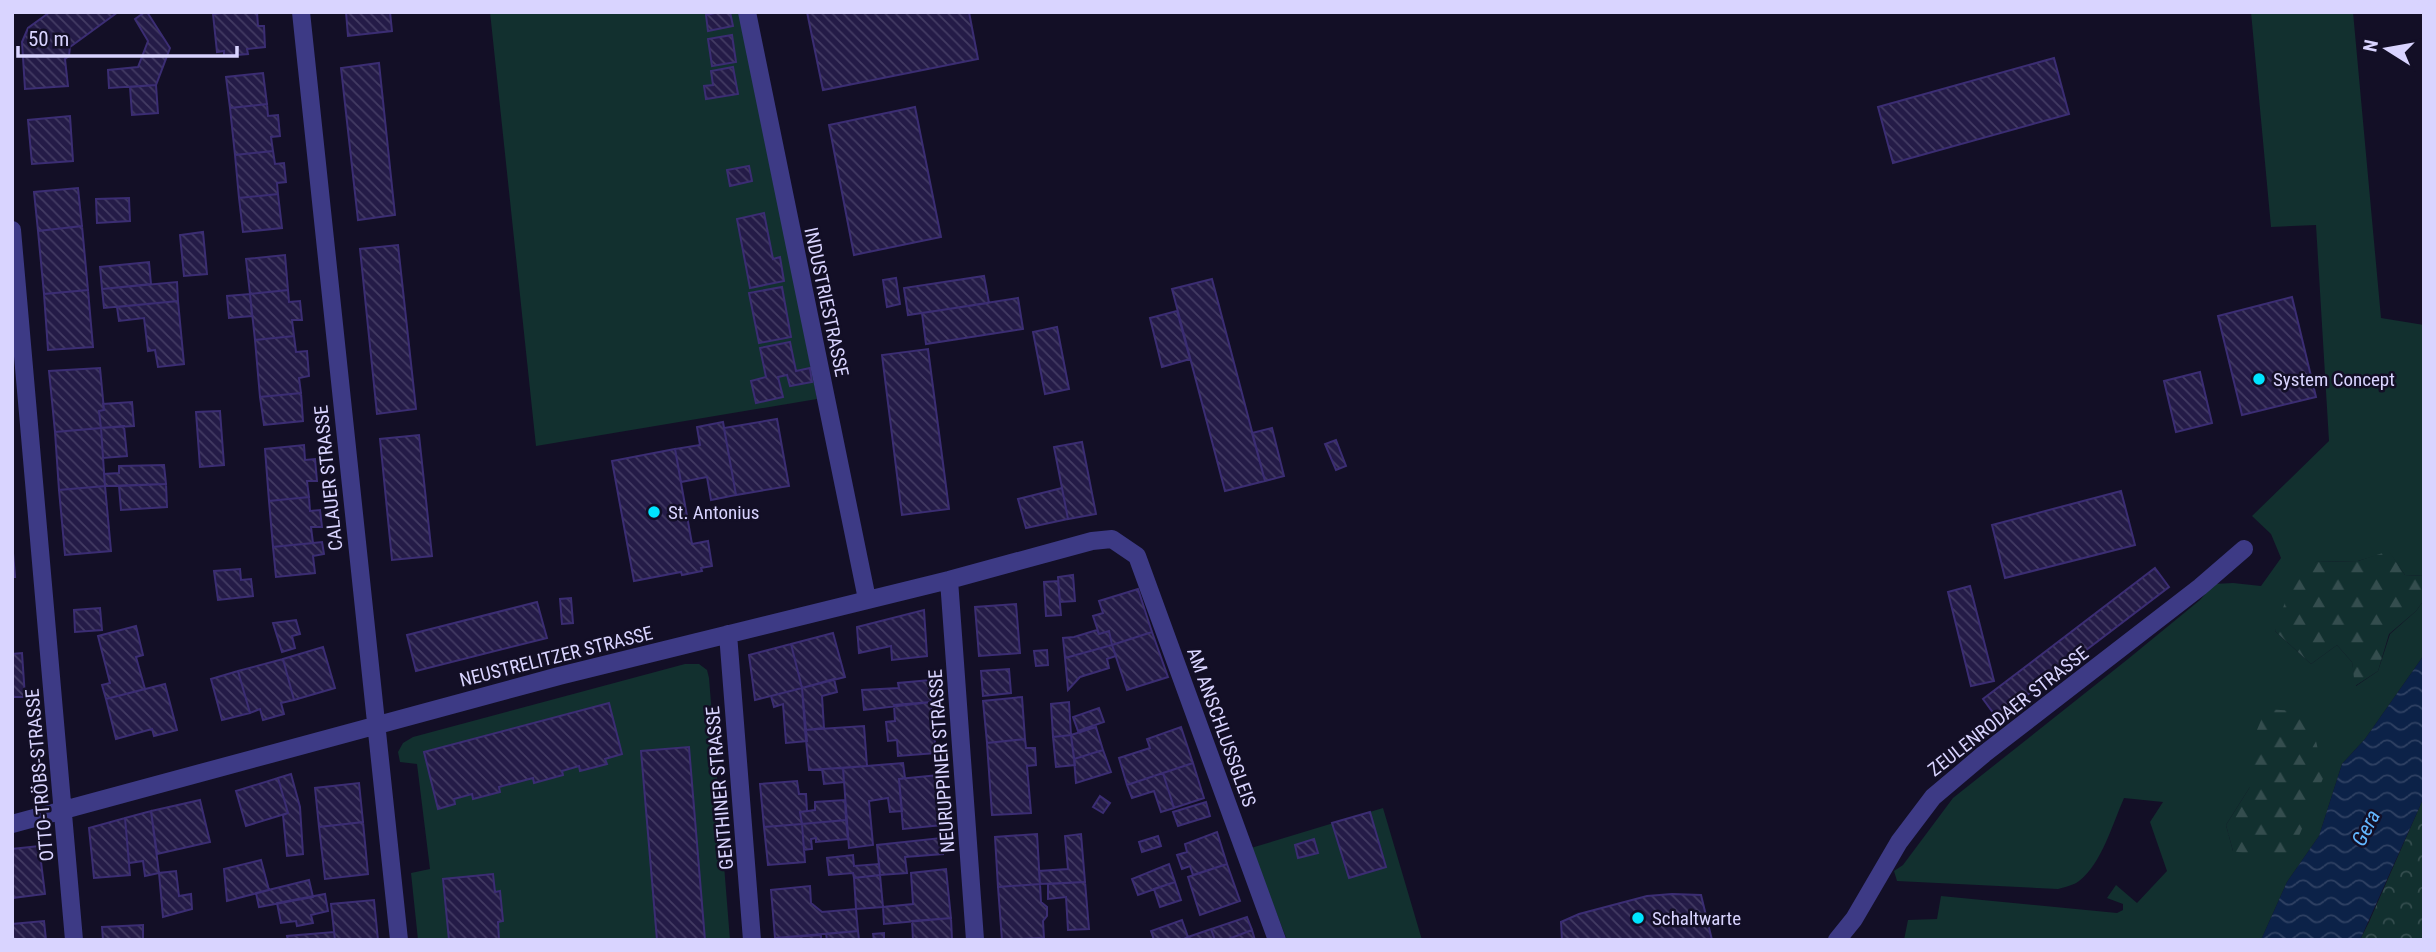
<svg xmlns="http://www.w3.org/2000/svg" width="2436" height="952" font-family="'Roboto Condensed',sans-serif">
<style>
.green{fill:#12302f;fill-rule:evenodd}
.forest{fill:url(#forest-firs)}
.park{fill:url(#park-crowns)}
.water{fill:url(#water-waves)}
.building{fill:url(#building-back-hatch);stroke:#3b2d73;stroke-width:2}
.lines{fill:none;stroke-linecap:round;stroke-linejoin:round}
.street{stroke:#3d3a85;stroke-width:18}
.poi-dot{fill:#00e5ff;stroke:#130f26;stroke-width:2.5}
.labels{text-anchor:middle;stroke-width:5;stroke-linejoin:round;paint-order:stroke}
.street-label{font-size:19px;fill:#d9d4ff;stroke:#130f26}
.poi-label{font-size:19px;fill:#d9d4ff;stroke:#130f26;text-anchor:start}
.water-label{font-size:21px;font-style:italic;fill:#62b6ff;stroke:#130f26}
</style>
<defs>
<pattern id="forest-firs" width="22" height="20" patternUnits="userSpaceOnUse" patternTransform="scale(1.75)"><rect width="22" height="20" fill="#12302f"/><path d="M5 1l3.5 6h-7zM16 11l3.5 6h-7z" fill="#344d4e"/></pattern>
<pattern id="park-crowns" width="20" height="18" patternUnits="userSpaceOnUse" patternTransform="scale(1.75)"><rect width="20" height="18" fill="#12302f"/><path d="M2 6a3 3 0 1 1 6 0M12 15a3 3 0 1 1 6 0" fill="none" stroke="#344d4e"/></pattern>
<pattern id="water-waves" width="16" height="10" patternUnits="userSpaceOnUse" patternTransform="scale(1.75)"><rect width="16" height="10" fill="#0c2248"/><path d="M0 5q4-4 8 0t8 0" fill="none" stroke="#2f4163"/></pattern>
<pattern id="building-back-hatch" width="6" height="6" patternUnits="userSpaceOnUse" patternTransform="scale(1.75)"><rect width="6" height="6" fill="#241b47"/><path d="M-1 5l2 2M0 0l6 6M5-1l2 2" fill="none" stroke="#433b63"/></pattern>
</defs>
<rect width="100%" height="100%" fill="#130f26"/>
<path class="green" d="M490,12H742L817,399L536,446Z
M2251,12H2353L2381,318L2424,325V576L2405,575L2389,552L2358,561L2316,562L2275,631L2311,664L2337,645L2352,662L2356,686L2378,671L2390,634L2416,611L2424,600V655L2365,739L2342,764L2319,836L2287,882L2261,940H1904L1908,920L1937,919L1941,896L2117,913L2123,910V904L2107,898L2116,885L2137,903L2167,871L2150,822L2163,802L2124,798C2113,823 2101,865 2079,881C2074,885 2065,887 2058,889L1897,881L1894,871L1903,865L1953,798L2128,659L2200,600L2214,584L2233,583L2261,586L2281,558L2271,534L2252,516L2329,441L2316,225L2271,227ZM2250,787L2233,851L2226,825Z
M685,664H699L707,670L709,678L730,940H418L411,873L430,869L417,764L400,762L398,752L403,743L413,737Z
M1383,808L1422,940H1287L1251,848Z"/>
<path class="forest" d="M2389,551L2405,575L2424,576V600L2416,611L2389,634L2378,671L2355,686L2352,662L2337,645L2311,664L2275,631L2292,582L2316,562L2358,561Z
M2266,709L2294,711L2313,728L2324,776L2291,855L2276,860L2233,851L2226,825L2250,787V746Z"/>
<path class="park" d="M2424,797V940H2360L2369,922Z"/>
<path class="water" d="M2424,655V797L2360,940H2261L2287,882L2319,836L2342,764L2365,739Z"/>
<path class="building" d="M50,12H118L70,47L69,56L65,59L68,86L25,89L22,42L28,28Z
M145,12H147L170,48L156,85L109,88L108,70L138,67L148,41L135,19Z
M230,12H257L258,26H264L265,47L247,49L248,54L224,56V51L217,52L213,14Z
M346,12H390L392,31L348,36Z
M719,12H730L733,26L708,31L706,15Z
M807,12H969L978,59L823,90Z
M732,35L736,62L712,66L708,39Z
M2054,58L2069,114L1893,163L1878,107Z
M379,63L395,215L358,220L341,68Z
M733,67L738,94L706,99L704,86L713,85L711,71Z
M263,73L267,104L230,108L226,77Z
M156,85L158,113L132,115L130,87Z
M267,104L268,116L278,115L280,136L271,137L273,151L235,155L230,108Z
M915,107L941,237L854,255L829,125Z
M70,116L73,161L32,164L28,120Z
M273,151L275,164L284,163L286,182L277,183L278,194L239,198L235,155Z
M749,166L752,181L730,186L727,170Z
M78,188L82,226L38,231L34,192Z
M278,194L282,228L243,232L239,198Z
M129,198L130,221L97,223L96,199Z
M764,213L773,259L780,257L784,281L750,288L737,219Z
M82,226L88,290L44,294L38,231Z
M203,232L207,274L184,276L180,235Z
M398,245L416,409L377,414L360,249Z
M285,255L288,290L250,294L246,259Z
M149,262L151,284L102,289L100,267Z
M984,276L989,303L908,315L904,288Z
M896,278L900,304L887,307L883,280Z
M1212,279L1265,481L1225,491L1172,289Z
M177,282L178,301L104,308L102,289Z
M782,287L791,337L759,343L749,293Z
M88,290L93,347L48,350L44,294Z
M288,290L289,302L300,301L302,320H292L294,336L255,340L250,294Z
M250,294L252,316L229,318L227,296Z
M2292,297L2316,397L2242,415L2218,316Z
M1018,298L1023,329L926,344L922,313Z
M178,301L184,364L158,367L155,350L148,351L144,318L119,321L117,307Z
M1177,311L1190,359L1162,367L1150,318Z
M1057,327L1069,389L1045,394L1033,332Z
M294,336L296,352L307,351L309,376L299,378L301,393L260,397L255,340Z
M790,342L796,371L810,368L812,382L790,386L787,375L778,377L783,397L756,403L751,381L766,377L760,348Z
M928,349L949,509L902,515L882,355Z
M100,368L104,410L99,411L101,428L55,432L49,371Z
M2200,372L2212,423L2176,432L2164,381Z
M301,393L303,421L264,425L260,397Z
M132,402L134,426L101,428L99,411L104,410L103,404Z
M220,411L224,465L200,467L196,412Z
M777,419L789,486L736,495L724,428Z
M723,422L736,495L711,500L707,477L681,482L675,449L700,445L697,427Z
M124,426L127,456L103,458L101,428Z
M101,428L105,486L59,490L55,432Z
M1272,428L1284,476L1265,481L1252,433Z
M419,435L432,556L392,560L380,439Z
M1336,440L1346,466L1336,470L1325,444Z
M1082,442L1096,514L1068,519L1054,447Z
M304,445L305,460L315,459L317,481H307L309,497L269,501L265,449Z
M675,449L692,544L708,541L712,566L701,568L702,571L682,575L681,572L634,581L612,461Z
M164,465L166,484L105,486L104,474L119,473V466Z
M166,484L167,507L121,510L119,486Z
M105,486L111,551L65,555L59,490Z
M1062,488L1068,519L1026,528L1018,499Z
M2121,491L2135,545L2005,578L1992,525Z
M309,497L310,511L320,510L322,527H311L313,543L273,547L269,501Z
M12,541L15,577H12Z
M322,542L324,554L313,556L315,573L276,577L273,547Z
M2155,568L2169,587L1997,718L1983,699Z
M240,569L241,580L251,579L253,596L218,600L214,571Z
M1073,575L1075,601L1060,602L1058,577Z
M1058,581L1061,615L1046,616L1044,582Z
M1970,586L1994,681L1971,686L1948,592Z
M1138,589L1152,632L1112,645L1109,631L1099,634L1093,616L1103,613L1099,601Z
M571,598L573,623L562,624L560,599Z
M537,602L547,638L416,671L407,635Z
M1016,604L1020,653L979,656L975,607Z
M100,608L102,630L75,632L74,610Z
M924,610L927,656L892,660L891,646L859,653L857,627Z
M296,620L300,634L292,636L295,648L282,652L273,623Z
M136,626L143,655L136,657L145,689L106,699L102,685L110,683L98,636Z
M1097,630L1099,634L1109,631L1112,645L1065,658L1063,638L1074,637Z
M1152,632L1168,677L1127,690L1112,645Z
M833,633L845,677L802,688L791,644Z
M791,644L802,688L755,700L749,655Z
M1112,645L1116,656L1107,659L1109,668L1080,677L1068,690L1065,658Z
M323,647L335,688L294,700L283,659Z
M1047,650L1048,665L1036,666L1034,651Z
M22,653L25,697H12V654Z
M283,659L294,700L281,703L284,714L263,720L260,709L250,713L238,671Z
M1009,669L1011,693L983,696L981,671Z
M238,671L250,713L222,720L211,679Z
M834,679L837,692L822,696L824,728L805,730L802,688Z
M930,680L931,702L864,710L862,690L899,688L898,683Z
M165,684L177,730L154,736L152,729L116,739L106,699Z
M802,688L807,741L786,743L783,704L774,707L771,696Z
M1022,697L1025,739L987,743L983,701Z
M931,702L936,753L898,756L897,740L888,741L886,722L895,721L894,705Z
M1069,702L1071,735L1053,737L1051,704Z
M609,703L622,754L605,759L607,764L580,771L579,766L562,771L563,775L534,783L533,778L499,787L500,792L473,799L472,794L454,799L455,804L438,809L424,752Z
M1099,708L1104,722L1078,731L1073,717Z
M864,726L867,766L809,770L805,730Z
M1096,727L1103,750L1074,759L1071,735Z
M1181,727L1193,763L1127,785L1119,758L1150,748L1147,739Z
M1071,735L1075,765L1056,767L1053,737Z
M1025,739L1026,748H1035L1036,765L1027,766L1031,813L992,815L987,743Z
M689,747L705,940H657L641,751Z
M1103,750L1111,772L1076,783L1074,759Z
M903,763L905,778L899,779L902,811L890,812L888,798L869,801L873,845L849,848L843,768Z
M1193,763L1204,798L1174,808L1163,773Z
M843,768L844,782L824,784L822,769Z
M1163,773L1174,808L1161,812L1154,791L1132,798L1127,785Z
M291,774L300,807L303,854L287,856L283,815L288,813L278,778Z
M938,775L942,825L903,829L899,779Z
M278,778L288,813L246,826L236,791Z
M797,781L799,794H806L807,811L800,812L802,824L764,827L760,784Z
M359,783L363,822L319,827L315,788Z
M1100,796L1110,803L1103,813L1093,807Z
M200,800L210,842L157,854L151,811Z
M845,800L846,820L802,824L800,812L815,810V802Z
M1206,802L1210,816L1178,826L1173,812Z
M151,811L159,873L145,876L143,861L129,863L125,818Z
M1370,812L1386,867L1349,878L1332,823Z
M125,818L130,875L94,878L89,828Z
M846,820L848,839L816,842V838L811,839L812,849L804,850L802,824Z
M363,822L368,874L325,879L319,827Z
M802,824L805,862L768,865L764,827Z
M1217,832L1227,864L1193,875L1190,866L1182,869L1177,855L1187,852L1185,844Z
M1037,834L1040,884L998,887L995,837Z
M1081,834L1085,882L1040,884L1039,871L1068,869L1065,836Z
M1158,836L1161,846L1142,852L1139,842Z
M941,838L943,854L905,857L907,873L880,875L877,845Z
M1314,839L1318,853L1298,858L1295,845Z
M39,846L45,894L12,898V849Z
M853,855L854,866L879,864L880,875L854,878L853,873L829,875L827,858Z
M261,860L269,890L227,901L224,869Z
M1169,864L1175,882L1138,895L1132,879Z
M1227,864L1240,901L1200,915L1188,877Z
M946,869L951,918L884,924L883,907L913,904L911,873Z
M176,871L179,896L191,894L192,909L163,917L159,873Z
M493,874L495,892L500,891L503,921L498,922L499,940H449L443,879Z
M880,875L883,907L856,909L854,878Z
M309,880L313,897L259,907L256,893Z
M1085,882L1089,929L1068,930L1066,897L1048,899V884Z
M1175,882L1181,900L1160,907L1154,889Z
M1040,884L1041,902L1047,907V916L1043,921L1044,938L1002,940L998,887Z
M810,886L811,903L822,912L856,909L858,931L775,938L771,890Z
M325,894L328,911L311,915L313,923L297,926L296,921L281,923L277,903Z
M1672,894L1701,895L1712,940H1562L1561,922L1579,914L1647,896Z
M374,900L378,940H335L331,904Z
M1247,917L1252,930L1226,940H1215L1211,929Z
M951,918L952,940H913L912,921Z
M1182,920L1188,937L1182,940H1154L1151,931Z
M44,921L46,940H12V924Z
M143,925V940H103L102,927Z
M1211,929L1215,940H1182L1188,937Z
M1252,930L1255,940H1226Z
M858,931L859,940H827L826,934Z
M334,932L335,940H288L287,936Z
M884,933V940H874L873,934Z
M821,935V940H775V938Z"/>
<g class="lines">
<path class="street" d="M301,12L399,940
M747,12L867,599
M12,230L74,940
M949,580L975,940
M728,634L752,940
M12,824L559,676L949,580L1092,541L1112,539L1137,556L1277,940
M1837,940L1854,919L1899,842L1933,797L1984,754L2200,587L2244,549"/>
</g>
<g class="poi-dot">
<circle cx="2259" cy="379" r="7"/>
<circle cx="654" cy="512" r="7"/>
<circle cx="1638" cy="918" r="7"/>
</g>
<g class="labels">
<g class="street-label">
<text transform="translate(827 302) rotate(78)" y="7">INDUSTRIESTRASSE</text>
<text transform="translate(328 478) rotate(-96)" y="7">CALAUER STRASSE</text>
<text transform="translate(556 656) rotate(-14)" y="7">NEUSTRELITZER STRASSE</text>
<text transform="translate(2008 711) rotate(-38)" y="7">ZEULENRODAER STRASSE</text>
<text transform="translate(1222 727) rotate(70)" y="7">AM ANSCHLUSSGLEIS</text>
<text transform="translate(941 761) rotate(-94)" y="7">NEURUPPINER STRASSE</text>
<text transform="translate(39 775) rotate(-95)" y="7">OTTO-TRÖBS-STRASSE</text>
<text transform="translate(719 788) rotate(-95)" y="7">GENTHINER STRASSE</text>
</g>
<g class="poi-label">
<text x="2273" y="386">System Concept</text>
<text x="668" y="519">St. Antonius</text>
<text x="1652" y="925">Schaltwarte</text>
</g>
<g class="water-label">
<text transform="translate(2366 828) rotate(-63)" y="7">Gera</text>
</g>
</g>
<rect width="2436" height="952" fill="none" stroke="#d9d4ff" stroke-width="28"/>
<g transform="translate(2387 49) rotate(281)" stroke="#130f26" stroke-width="5" paint-order="stroke">
<path d="M0-5L12 26L0 18L-12 26Z" fill="#d9d4ff"/>
<text y="-10" font-size="19" font-weight="bold" text-anchor="middle" fill="#d9d4ff">N</text>
</g>
<path d="M18 46v10h219v-10" fill="none" stroke="#d9d4ff" stroke-width="3.5"/>
<text x="28" y="46" font-size="21" fill="#d9d4ff" stroke="#130f26" stroke-width="5" paint-order="stroke">50 m</text>
</svg>
